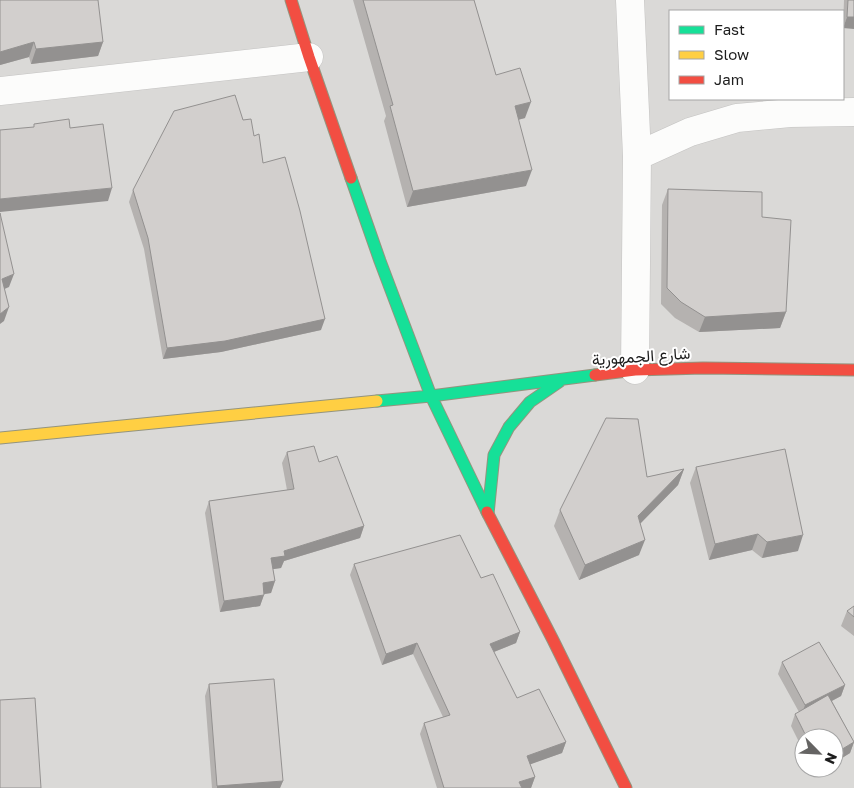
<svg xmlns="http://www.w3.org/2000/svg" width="854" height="788" font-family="'Golos Text',Vazirmatn,sans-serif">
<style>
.residential{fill:#dad9d7;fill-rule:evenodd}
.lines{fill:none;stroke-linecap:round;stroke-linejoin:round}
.street-casing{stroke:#c4c3c2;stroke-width:29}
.fast-casing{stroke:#94947e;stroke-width:13}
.slow-casing{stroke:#94947e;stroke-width:13}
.jam-casing{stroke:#94947e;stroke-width:13}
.street{stroke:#fcfcfb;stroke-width:28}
.fast{stroke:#16e098;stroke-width:11}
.slow{stroke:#ffcf43;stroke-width:11}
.jam{stroke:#f24e42;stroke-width:11}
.wall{fill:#b5b2b0}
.shaded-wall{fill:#939190}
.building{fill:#d2cfcd;stroke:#939190}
.labels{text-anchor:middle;stroke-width:4;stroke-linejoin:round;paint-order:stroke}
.street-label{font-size:16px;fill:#1d1d1d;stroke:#fff}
</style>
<rect width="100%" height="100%" fill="#ebe9e6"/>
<path class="residential" d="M0,0H854V788H0ZM670,11H843V99H670ZM804,738H834V768H804Z"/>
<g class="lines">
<defs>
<path id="street" d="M630,0L637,156L635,370
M0,91L309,57
M637,156L690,132L737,118L790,113L854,112"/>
<path id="fast" d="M351,178L380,261L431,396L487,512
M377,401L431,396L595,375
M488,514L494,455L509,427L530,402L559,382"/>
<path id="slow" d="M0,438L377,401"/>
<path id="jam" d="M291,0L309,57L351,178
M595,375L635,370L703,368L854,370
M487,512L553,640L626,788"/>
</defs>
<use href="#street" class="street-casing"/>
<use href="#fast" class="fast-casing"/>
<use href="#slow" class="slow-casing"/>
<use href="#jam" class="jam-casing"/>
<use href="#street" class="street"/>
<use href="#fast" class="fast"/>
<use href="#slow" class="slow"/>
<use href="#jam" class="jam"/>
</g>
<path class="wall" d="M0,0L103,42L98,56L31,64L29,57L0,65Z
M353,0H474L496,75L525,118L518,120L526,186L407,207L384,121L386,116Z
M844,0H854L843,28Z
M243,120L254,136L321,330L221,352L163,359L144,249L129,202L133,190Z
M668,189L762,217L786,312L780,328L699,332L675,318L661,304L662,205Z
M287,452L319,462L364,526L360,538L284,561L281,568L273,569L275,581L271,593L264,594L260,606L220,612L205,513L209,501L287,490L282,463Z
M696,467L798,551L762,558L752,550L709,560L690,483Z
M684,469L678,485L640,524L639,555L579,580L554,526L560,510L647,477Z
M354,564L481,578L520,632L516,643L494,652L517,698L566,742L562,753L530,764L535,777L531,788H437L420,734L424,723L443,717L413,654L382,665L350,575Z
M854,606V636L841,626L847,611Z
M782,662L845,685L841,696L832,701L854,742L850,753L834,763V738H804V752L791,726L795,714L799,712L778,674Z
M209,684L283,781L280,788H212L205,696Z
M812,768H825L815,774Z"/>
<path class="shaded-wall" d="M847,17H854V29L843,28Z
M34,42L29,57L0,65V52Z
M103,42L98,56L31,64L36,49Z
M531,102L525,118L509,122L515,106Z
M532,170L526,186L407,207L413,191Z
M112,188L108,201L0,212V199Z
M14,274L9,287L0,291L2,279Z
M9,307L4,321L0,324V314Z
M786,312L780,328L699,332L705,317Z
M325,319L321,330L221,352L163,359L167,348Z
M684,469L678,485L632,532L638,516Z
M364,526L360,538L284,561L281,568L267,570L271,558L284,551Z
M758,534L752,550L709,560L715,544Z
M803,535L798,551L762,558L767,542Z
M645,540L639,555L579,580L585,565Z
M275,581L271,593L258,595L263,583Z
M264,595L260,606L220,612L224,601Z
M520,632L516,643L486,655L490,644Z
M417,643L413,654L382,665L386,654Z
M845,685L841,696L801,717L805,705Z
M566,742L562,753L523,767L527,756Z
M854,742L850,753L834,763V754Z
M817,768H825L815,774Z
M535,777L531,788H517L519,782Z
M283,781L280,788H217V786Z"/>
<path class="building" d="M0,0H98L103,42L36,49L34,42L0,52Z
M363,0H474L496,75L520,68L531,102L515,106L532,170L413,191L390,106L393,105Z
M848,0H854V17H847Z
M235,95L243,120L251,119L254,136L259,134L263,163L285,157L300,211L325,319L225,341L167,348L148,238L133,190L174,111Z
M69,119L70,128L103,124L112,188L0,199V130L34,127V124Z
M668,189L762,192V217L791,220L786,312L705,317L681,302L667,288Z
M0,213L14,274L2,279L9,307L0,314Z
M606,418L638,419L647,477L684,469L638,516L645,540L585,565L560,510Z
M314,446L319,462L337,456L364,526L284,551L285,556L271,558L275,581L263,583L264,595L224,601L209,501L294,489L287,452Z
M785,449L803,535L767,542L758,534L715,544L696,467Z
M460,535L481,578L493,574L520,632L490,644L517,698L539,689L566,742L527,756L535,777L519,782L522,788H444L424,723L450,715L417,643L386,654L354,564Z
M854,606V617L847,611Z
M819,642L845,685L805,705L782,662Z
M274,679L283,781L217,786L209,684Z
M828,695L854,742L834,754V738H807L795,714Z
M35,698L41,788H0V700Z"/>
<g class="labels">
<g class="street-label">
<text transform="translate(641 356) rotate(-4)" y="6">شارع الجمهورية</text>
</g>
</g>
<rect x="669" y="10" width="175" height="90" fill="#ffffff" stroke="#a5a5a5"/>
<rect x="679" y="26" width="25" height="8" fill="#16e098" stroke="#a5a5a5"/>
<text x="714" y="35" font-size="15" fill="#1d1d1d">Fast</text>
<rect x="679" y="51" width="25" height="8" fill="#ffcf43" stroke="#a5a5a5"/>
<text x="714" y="60" font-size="15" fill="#1d1d1d">Slow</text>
<rect x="679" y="76" width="25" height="8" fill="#f24e42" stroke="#a5a5a5"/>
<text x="714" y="85" font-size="15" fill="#1d1d1d">Jam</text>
<g transform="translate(819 753) rotate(114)"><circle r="24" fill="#ffffff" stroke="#a5a5a5"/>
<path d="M0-4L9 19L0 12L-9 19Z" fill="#656463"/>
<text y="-8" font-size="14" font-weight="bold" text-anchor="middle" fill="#1d1d1d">N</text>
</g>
</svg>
